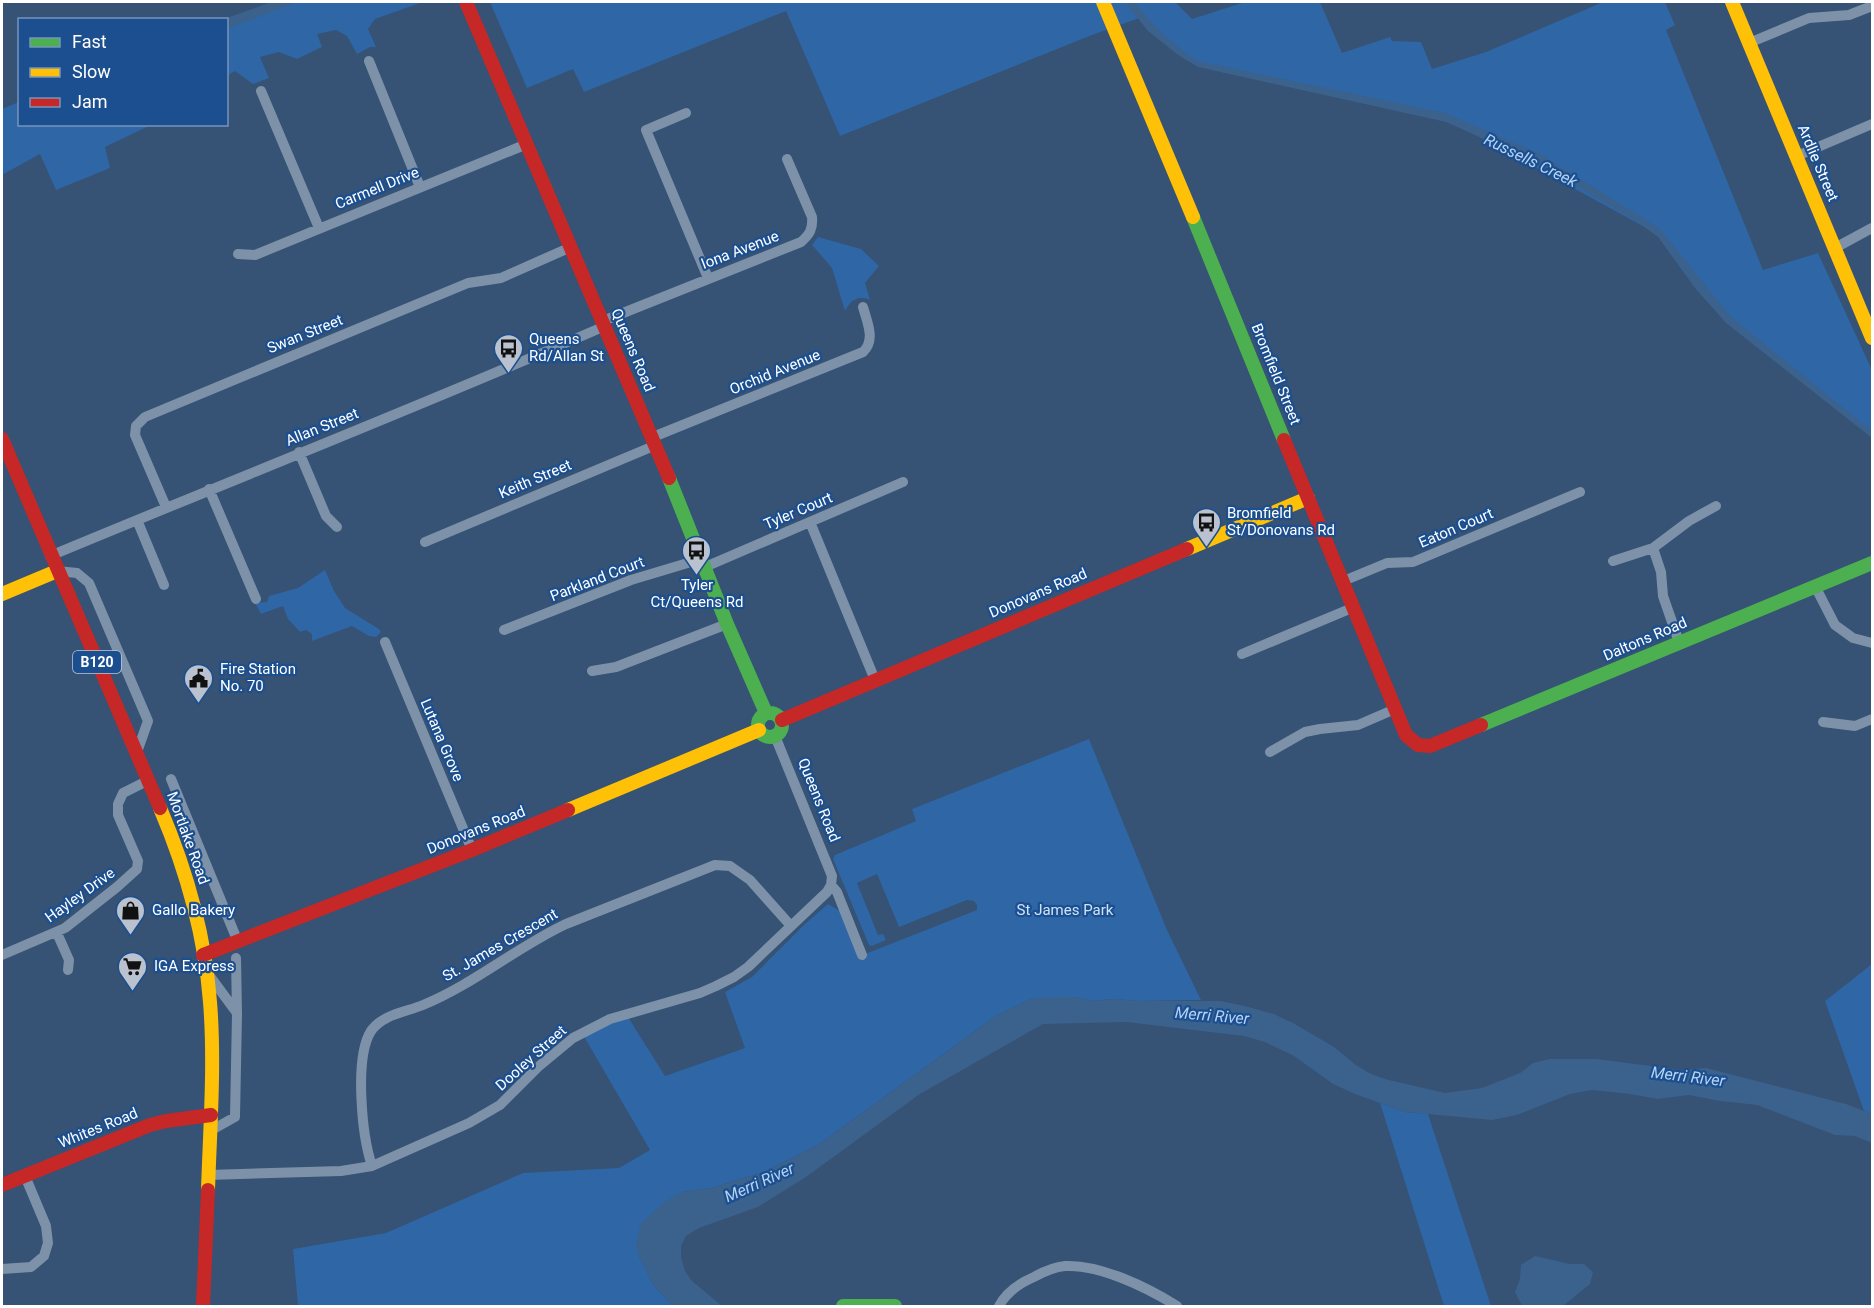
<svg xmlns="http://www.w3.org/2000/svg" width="1874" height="1308" font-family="Roboto,sans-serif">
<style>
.green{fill:#2f66a5}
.water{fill:#3b618d}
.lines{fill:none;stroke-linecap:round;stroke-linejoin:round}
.street{stroke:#7d92a8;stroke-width:10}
.fast{stroke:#4caf50;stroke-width:14}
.slow{stroke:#ffc107;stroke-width:14}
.jam{stroke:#c62828;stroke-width:14}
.labels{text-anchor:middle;stroke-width:4.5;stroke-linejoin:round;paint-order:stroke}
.shield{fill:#1b4f8f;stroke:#bbcadd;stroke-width:1.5}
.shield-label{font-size:14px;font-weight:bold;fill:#fff}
.street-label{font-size:15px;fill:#fff;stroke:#1b4f8f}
.poi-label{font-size:15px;fill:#fff;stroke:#1b4f8f;text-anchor:start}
.park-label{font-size:15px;fill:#cfe3fa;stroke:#1b4f8f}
.water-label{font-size:16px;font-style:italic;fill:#b5d3f5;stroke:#1b4f8f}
</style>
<rect width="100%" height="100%" fill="#365274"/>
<path class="green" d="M281,2H423L375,19L368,29L376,47H370L357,54L347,36L336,30L317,34L322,47L297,59L279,52L260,57L269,78L253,84L235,71L227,76L226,22Z
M490,2H1175L1192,19L1245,2H1320L1342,53L1390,37L1392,41L1421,42L1432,69L1486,52L1603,2H1665L1675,25L1666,30L1763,270L1818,253L1872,370V433L1728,321L1661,236L1447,119L1198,64L1142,17L1092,35L840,136L786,11L584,92L573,69L527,88Z
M19,102L20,124L151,125L105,147L110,168L56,190L40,154L2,175V109Z
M818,237L861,249L879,266L865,283L870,300C857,295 851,300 845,311L832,268L812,245Z
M325,570L334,591L345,608L379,629L381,632L376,637L369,636L352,626L312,641V634L306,630L300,632L288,619L283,606L261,614L255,603L267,602L269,596L298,588Z
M1089,739L1167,930L1201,1000L1137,1001L1116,999L1091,1001L1076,997L1031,999L996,1016L818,1145L766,1171L712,1188L682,1192L639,1256L654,1286L673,1306H298L293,1249L386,1233L523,1173L619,1168L650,1150L582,1033L626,1014L665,1076L745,1048L725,992L752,977L806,923L828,904L840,911L860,956L977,910V905L974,901L967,900L899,927L877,874L857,883L878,935L883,934L886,940L872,946L869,945L833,859L835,855L916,821L912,809Z
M1872,964V1114L1864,1111L1825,1001Z
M1380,1103L1405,1112L1428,1114L1491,1306H1444Z"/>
<path class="water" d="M271,2H297L227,29L226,20L224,19Z
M1125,2H1135C1154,27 1171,43 1197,61L1445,113L1540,154L1660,229L1731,317L1872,431V438L1726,323L1695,288L1658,237L1636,221L1535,162L1446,122L1198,67L1178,55L1148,31Z
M1051,997H1076L1091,1001L1116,999L1137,1001H1220L1245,1006L1274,1014L1293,1023L1334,1047L1356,1065L1369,1073L1385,1079L1445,1093L1482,1088L1520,1073L1533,1063L1549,1059H1597L1681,1070L1706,1068L1846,1104L1872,1114V1143L1855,1136L1835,1135L1757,1105L1720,1101L1689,1095L1658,1099L1630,1094L1592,1090L1570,1094L1517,1115L1492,1120L1405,1112L1355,1094L1333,1084L1294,1056L1265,1042L1244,1036L1126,1022L1043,1024L920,1094L806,1177L758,1207L699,1228L686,1236L681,1246V1257L685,1271L691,1280L722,1306H673L654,1286L639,1256L636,1244L640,1225L664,1202L682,1192L712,1188L766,1171L818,1145L996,1016L1031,999Z
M1535,1256L1570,1264H1584L1593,1272L1590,1284L1563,1306H1522L1515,1292L1520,1279L1521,1265Z"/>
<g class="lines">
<path class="street" d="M1749,43L1809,18L1849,15L1872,6
M369,61L420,187
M261,91L319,228
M686,113L646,130L708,278
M1797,156L1872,124
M1835,248L1872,228
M238,254L255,255L527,144
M603,321L801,242C810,234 813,229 812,217L787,159
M653,437L863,352C876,340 867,322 863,307
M299,452L326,516L337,527
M209,489L256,599
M166,507L135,435L136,426L145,417L468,283L501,278L571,247
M137,520L164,585
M810,522L875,680
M425,542L656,445
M1653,548L1661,572L1663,596L1679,642
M50,556C235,479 421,406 605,326
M1613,561L1653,548L1689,521L1716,506
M705,567L903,482
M57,571L77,573L89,583L148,721L137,752
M1341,582L1387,563L1413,562L1580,492
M1815,586L1835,625L1853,638L1872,643
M504,630L631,580L701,559
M385,642L472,850
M1242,654L1352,608
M592,671L616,667L727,624
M1823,722L1855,726L1872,719
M1270,752L1305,732L1320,729L1358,725L1395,709
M171,779L238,942
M831,885L837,892L862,955
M57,933L69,960L68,970
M2,955L65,928L117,887L137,869L138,861L118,815V804L123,793L149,780
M209,975L237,1013
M210,1131L235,1117L237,1014L236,958
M372,1166C362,1136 354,1058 371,1031C383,1014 406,1012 423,1005C474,984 517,947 566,924L715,865L730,866L750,880L791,926
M208,1175L341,1171L372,1166L469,1123L500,1105L538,1067L573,1038L610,1019L700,993L716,986L734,977L748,967L827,892L831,885L832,876L775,736
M2,1269L31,1267L44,1256L48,1243L46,1226L25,1176
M999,1306C1006,1293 1020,1283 1034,1277C1043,1272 1054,1267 1065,1266C1100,1264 1148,1288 1177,1306"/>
<path class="fast" d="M1193,217L1284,440
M669,478L727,624L766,713
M758 725a12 12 0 1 1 24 0a12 12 0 1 1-24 0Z
M1481,725L1872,563
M843,1306H895"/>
<path class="slow" d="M1103,2L1193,217
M1732,2L1872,338
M1187,549L1308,498
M2,594L57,571
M160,808C186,869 205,936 210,1002C215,1064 210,1127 208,1190
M568,810L759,730"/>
<path class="jam" d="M466,2L669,478
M2,439L160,808
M1284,440L1406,735L1418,745L1430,746L1481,725
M782,720L1187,549
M203,955L472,850L568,810
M2,1185L150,1125L166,1121L211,1115
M203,1306L208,1190"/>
</g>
<defs>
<symbol id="bus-pin" viewBox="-11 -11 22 30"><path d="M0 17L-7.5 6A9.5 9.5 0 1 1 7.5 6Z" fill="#b9c2ce" stroke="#1b4f8f"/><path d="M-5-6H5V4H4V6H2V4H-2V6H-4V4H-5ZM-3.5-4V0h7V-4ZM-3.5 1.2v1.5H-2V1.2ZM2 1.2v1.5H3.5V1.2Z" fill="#111"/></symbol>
<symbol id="civic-pin" viewBox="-11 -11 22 30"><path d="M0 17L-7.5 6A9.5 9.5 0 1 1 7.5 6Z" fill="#b9c2ce" stroke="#1b4f8f"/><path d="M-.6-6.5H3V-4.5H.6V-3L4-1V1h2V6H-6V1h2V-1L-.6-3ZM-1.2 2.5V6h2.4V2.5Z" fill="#111"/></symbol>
<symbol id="shop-pin" viewBox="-11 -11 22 30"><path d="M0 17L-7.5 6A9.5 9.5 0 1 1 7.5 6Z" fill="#b9c2ce" stroke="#1b4f8f"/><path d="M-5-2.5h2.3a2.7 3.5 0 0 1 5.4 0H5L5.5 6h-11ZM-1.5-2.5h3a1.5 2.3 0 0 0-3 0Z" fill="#111"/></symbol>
<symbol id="supermarket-pin" viewBox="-11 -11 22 30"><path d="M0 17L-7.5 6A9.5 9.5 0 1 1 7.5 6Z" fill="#b9c2ce" stroke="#1b4f8f"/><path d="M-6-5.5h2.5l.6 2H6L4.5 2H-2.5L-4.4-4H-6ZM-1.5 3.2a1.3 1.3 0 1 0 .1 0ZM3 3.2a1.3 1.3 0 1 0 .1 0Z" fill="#111"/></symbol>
</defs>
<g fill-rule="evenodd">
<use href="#bus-pin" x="492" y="332" width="33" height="45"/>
<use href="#bus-pin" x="1190" y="506" width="33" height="45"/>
<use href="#bus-pin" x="680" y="534" width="33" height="45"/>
<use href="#civic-pin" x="182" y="662" width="33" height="45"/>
<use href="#shop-pin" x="114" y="894" width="33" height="45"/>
<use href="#supermarket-pin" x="116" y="950" width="33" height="45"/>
</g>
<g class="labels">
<rect class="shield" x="73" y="651" width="48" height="22" rx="4.5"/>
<g class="shield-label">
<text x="97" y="667">B120</text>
</g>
<g class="street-label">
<text transform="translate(1818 163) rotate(67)" y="5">Ardlie Street</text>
<text transform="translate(377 188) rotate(-22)" y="5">Carmell Drive</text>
<text transform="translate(740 250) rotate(-21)" y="5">Iona Avenue</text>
<text transform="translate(305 334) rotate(-22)" y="5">Swan Street</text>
<text transform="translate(633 350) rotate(67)" y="5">Queens Road</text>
<text transform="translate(775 372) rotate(-22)" y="5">Orchid Avenue</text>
<text transform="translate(1276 374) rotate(68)" y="5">Bromfield Street</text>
<text transform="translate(322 427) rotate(-22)" y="5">Allan Street</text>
<text transform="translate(535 479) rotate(-23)" y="5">Keith Street</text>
<text transform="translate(798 511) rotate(-23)" y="5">Tyler Court</text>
<text transform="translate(1456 528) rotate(-23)" y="5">Eaton Court</text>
<text transform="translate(597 579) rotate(-21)" y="5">Parkland Court</text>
<text transform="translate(1038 593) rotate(-23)" y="5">Donovans Road</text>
<text transform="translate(1645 639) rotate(-23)" y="5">Daltons Road</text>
<text transform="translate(442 740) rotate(67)" y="5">Lutana Grove</text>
<text transform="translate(819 800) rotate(68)" y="5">Queens Road</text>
<text transform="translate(476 830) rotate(-22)" y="5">Donovans Road</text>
<text transform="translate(188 838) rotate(70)" y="5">Mortlake Road</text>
<text transform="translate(80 895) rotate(-36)" y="5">Hayley Drive</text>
<text transform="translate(500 945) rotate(-30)" y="5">St. James Crescent</text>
<text transform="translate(531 1058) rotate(-42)" y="5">Dooley Street</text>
<text transform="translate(98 1128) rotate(-22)" y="5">Whites Road</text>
</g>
<g class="poi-label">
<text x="529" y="344">Queens<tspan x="529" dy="17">Rd/Allan St</tspan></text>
<text x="1227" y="518">Bromfield<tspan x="1227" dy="17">St/Donovans Rd</tspan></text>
<text x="697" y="590" text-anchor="middle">Tyler<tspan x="697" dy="17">Ct/Queens Rd</tspan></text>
<text x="220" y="674">Fire Station<tspan x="220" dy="17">No. 70</tspan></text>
<text x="152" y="915">Gallo Bakery</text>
<text x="154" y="971">IGA Express</text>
</g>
<g class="park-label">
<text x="1065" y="915">St James Park</text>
</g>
<g class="water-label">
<text transform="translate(1531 160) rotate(26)" y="6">Russells Creek</text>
<text transform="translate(1212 1015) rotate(5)" y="6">Merri River</text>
<text transform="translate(1688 1076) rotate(7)" y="6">Merri River</text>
<text transform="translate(759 1182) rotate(-24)" y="6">Merri River</text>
</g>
</g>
<rect width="1874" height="1308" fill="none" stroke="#ffffff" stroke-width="6"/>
<rect x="18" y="18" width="210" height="108" fill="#1b4f8f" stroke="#7695bc" stroke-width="1.5"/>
<rect x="30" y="38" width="30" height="9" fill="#4caf50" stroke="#7695bc" stroke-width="1.5"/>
<text x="72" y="48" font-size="18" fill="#ffffff">Fast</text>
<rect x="30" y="68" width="30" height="9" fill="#ffc107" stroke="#7695bc" stroke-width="1.5"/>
<text x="72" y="78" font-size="18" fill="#ffffff">Slow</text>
<rect x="30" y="98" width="30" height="9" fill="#c62828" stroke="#7695bc" stroke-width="1.5"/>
<text x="72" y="108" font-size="18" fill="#ffffff">Jam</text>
</svg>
